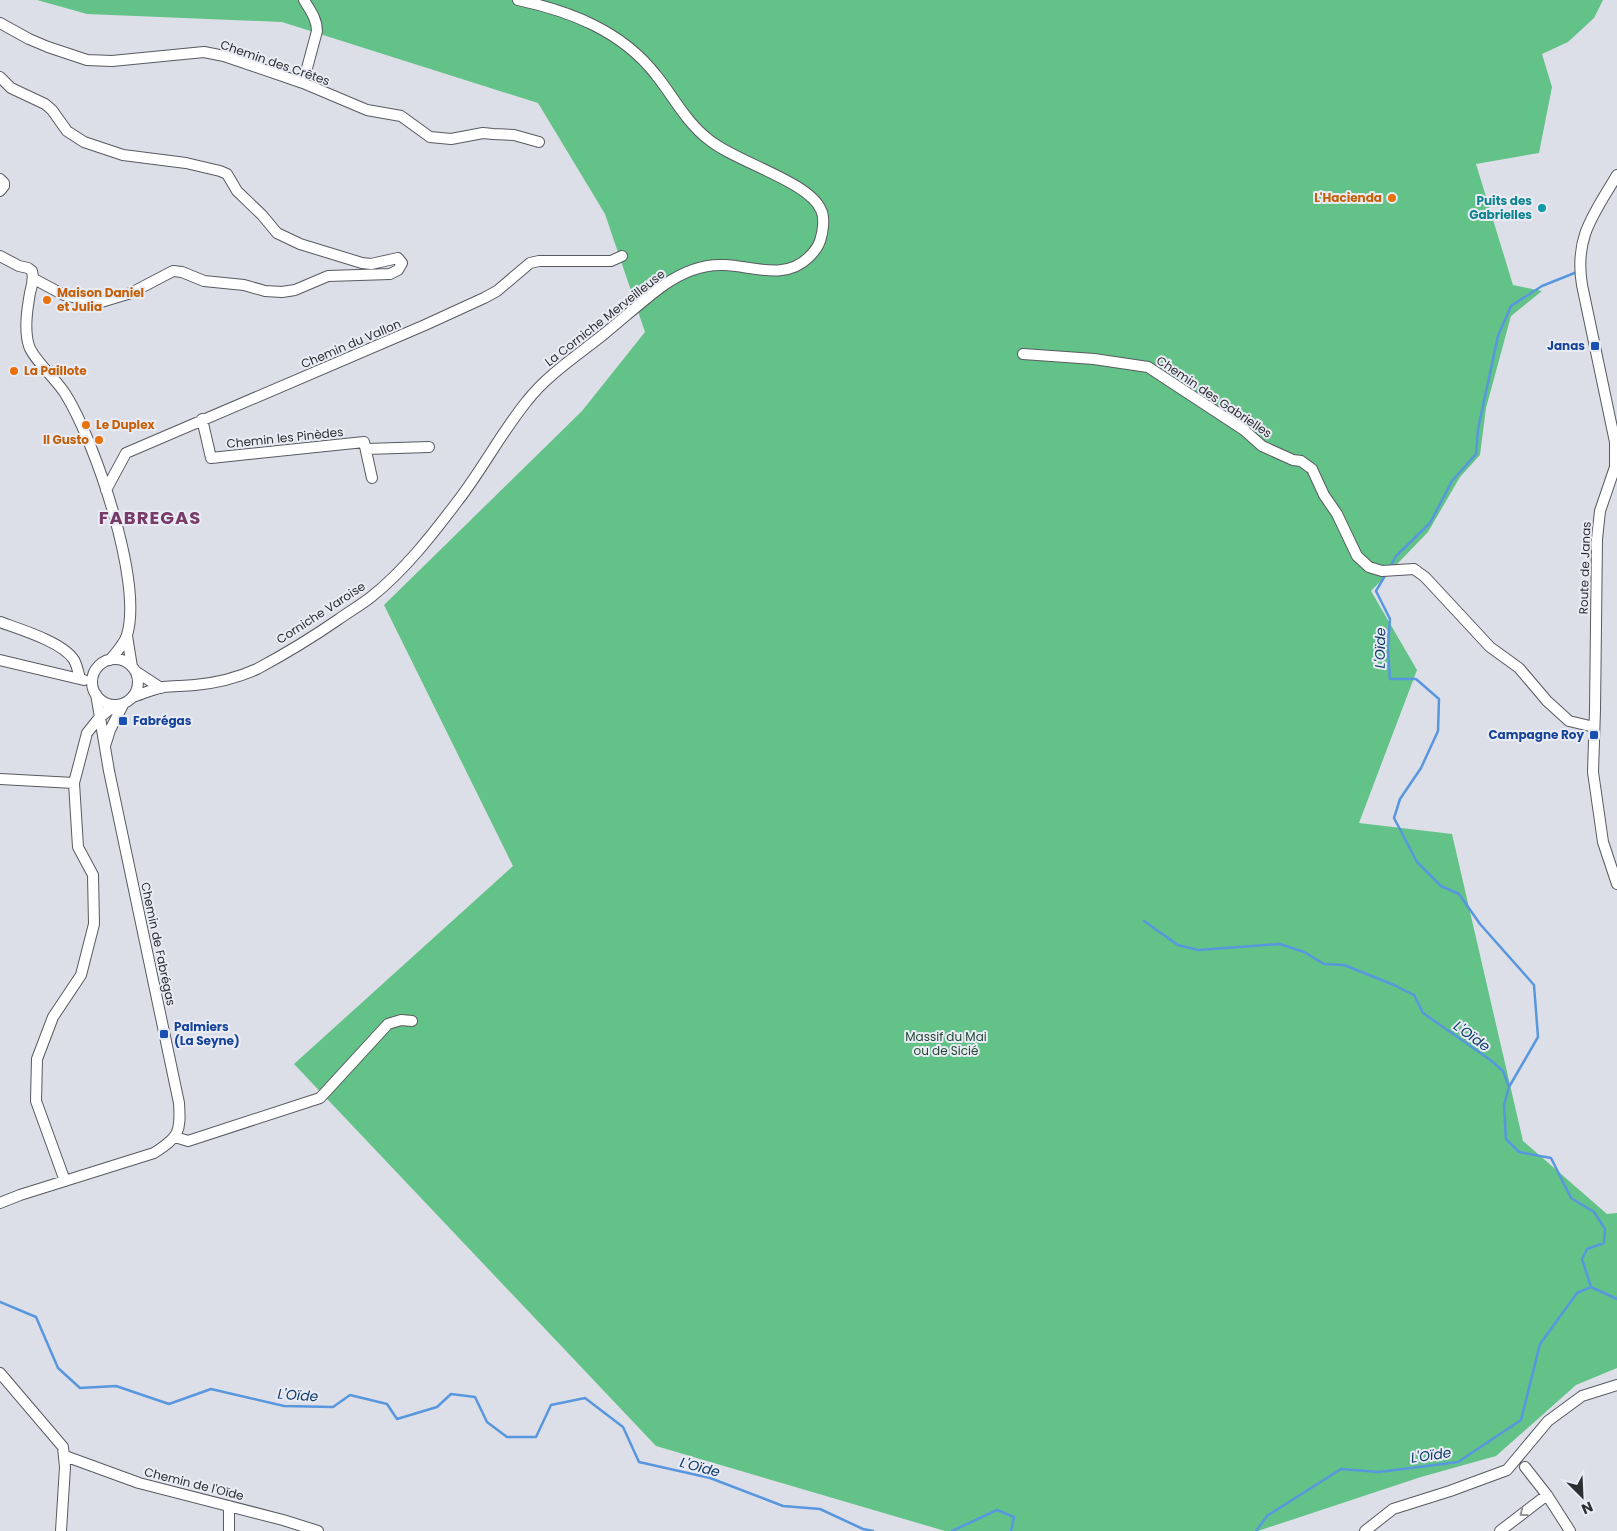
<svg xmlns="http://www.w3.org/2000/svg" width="1617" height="1531" font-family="Poppins,sans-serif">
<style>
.forest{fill:#63c288}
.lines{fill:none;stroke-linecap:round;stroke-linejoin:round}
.stream{stroke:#5897de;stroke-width:2.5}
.minor-casing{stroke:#585a61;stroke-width:12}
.minor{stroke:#fff;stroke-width:10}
.oneway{stroke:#969698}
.food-dot{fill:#e8710a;stroke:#eaecf5;stroke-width:2}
.culture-dot{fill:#0f9aa8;stroke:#eaecf5;stroke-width:2}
.transit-dot{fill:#1a4fb4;stroke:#eaecf5;stroke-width:2}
.labels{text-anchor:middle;stroke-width:4;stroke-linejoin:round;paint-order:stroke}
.street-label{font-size:12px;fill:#2d2e31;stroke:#eaecf5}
.food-label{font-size:12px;font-weight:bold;fill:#c56008;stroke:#eaecf5;text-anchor:start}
.culture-label{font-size:12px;font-weight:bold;fill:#0d838f;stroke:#eaecf5;text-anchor:end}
.transit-label{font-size:12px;font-weight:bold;fill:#164399;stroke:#eaecf5;text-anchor:end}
.park-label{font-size:12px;fill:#1f472f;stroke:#eaecf5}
.water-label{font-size:14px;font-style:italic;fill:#113d6b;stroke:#eaecf5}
.district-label{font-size:18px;font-weight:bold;letter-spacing:1px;fill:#763b66;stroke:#eaecf5}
</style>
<rect width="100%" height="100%" fill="#dddfe8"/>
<path class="forest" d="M37,0H1603L1594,18L1568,42L1542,54L1552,87L1539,153L1476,164L1513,285L1542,291L1511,316L1486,408L1480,455L1460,477L1428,532L1371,591L1417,670L1359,823L1452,834L1523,1141L1607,1214L1617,1213V1368L1576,1385L1496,1456L1421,1477L1258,1531H945L656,1446L294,1064L513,866L384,605L582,411L645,332L605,214L538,103L282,22L87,14Z"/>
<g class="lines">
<path class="stream" d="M1390,567L1396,556L1430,523L1452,481L1476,454L1478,429L1498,336L1511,306L1542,286L1577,272
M1386,574L1376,591L1390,619L1388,647L1390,679H1416L1439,699L1438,731L1421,768L1400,799L1394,818L1417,862L1441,886L1459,894L1480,924L1534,985L1538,1037L1509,1087L1504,1105L1506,1139L1519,1152L1551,1158L1571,1198L1594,1212L1605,1229L1604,1243L1587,1249L1582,1259L1591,1287
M1144,921L1178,945L1198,950L1280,944L1304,952L1324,964L1344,965L1394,985L1414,995L1423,1013L1489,1059L1503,1071L1509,1087
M0,1302L36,1317L58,1368L80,1388L116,1386L169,1404L211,1389L284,1406L333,1407L350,1395L387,1404L397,1419L437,1407L451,1394L475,1397L487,1422L507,1437H536L551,1405L585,1398L623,1427L639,1462L710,1478L783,1506L820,1509L863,1529L873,1531
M952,1531L997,1510L1014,1517L1011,1531
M1256,1531L1267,1516L1341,1469L1379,1472L1458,1462L1521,1420L1540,1344L1577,1293L1591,1287L1617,1299"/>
<defs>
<path id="minor" d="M0,23L29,39L48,47L87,60L112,61L204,52L224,56L303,83L367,110L401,116L430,137L451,139L483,133L493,134L514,135L539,142
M0,77L11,88L45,104L52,110L67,131L84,142L123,155L186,163L220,171L227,174L237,191L262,215L277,233L300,244L362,263L371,264L398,258L402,263L398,270L390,274L328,276L295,290L282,292L265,291L244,285L204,281L182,272L173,271L131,293L98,303L64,295L34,279
M303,83L317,31C317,19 310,10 304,0
M1617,175C1594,214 1574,237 1582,285L1615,442V467L1600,511L1597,539L1595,710L1593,772L1603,842L1617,884
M0,179L4,183V186L0,191
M0,256L19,266L28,268L32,271C34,279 32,285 30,293C27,310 24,330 29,346C33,359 58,381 66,395C95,442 143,582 127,635C124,645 116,652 110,660
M1023,354L1094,359L1148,367L1244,430L1262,446L1293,460L1301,461L1312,469L1324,495L1337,514L1357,556L1369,567L1382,571L1414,569L1425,577L1490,647L1519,668L1547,701L1569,721L1594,727
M202,419L211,458L364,442L372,478
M366,449L429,447
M106,490L126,453L425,325L484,298L497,291L530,263L539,261H611L622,256
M0,622C19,629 63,642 74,660C77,665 78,672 80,678
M127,636L132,667
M92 682a23 23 0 1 1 46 0a23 23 0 1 1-46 0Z
M0,660L84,680
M135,671L161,688
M133,697C142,694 153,689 163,687C174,686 184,686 195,685C216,683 237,678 257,669C285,654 313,637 339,619C350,611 361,605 371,597C404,571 432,535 457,502C482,470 501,433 527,401C547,375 578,355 604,334C624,318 643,300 664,285C681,273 702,264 724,265C753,266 785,281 809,257C814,252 818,247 820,241C823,232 825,218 821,210C809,181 735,162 708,139C686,122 673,96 656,75C622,31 570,11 518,0
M105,746L110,730L124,703
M0,779L74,783
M175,1137L188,1141L320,1098L388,1024L401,1020L412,1021
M65,1181L36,1101L37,1059L53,1017L81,975L94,924L93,875L78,847L74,783L87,733L99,718L115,705
M0,1203L20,1195L154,1153C179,1137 181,1132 179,1103L109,771L96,694
M0,1373L63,1447L65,1467L61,1531
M65,1456L139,1483L283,1520L318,1531
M1525,1467L1547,1495L1570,1531
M229,1531V1506
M1365,1531L1393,1509L1450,1491L1507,1470L1548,1421L1582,1396L1617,1385
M1500,1531L1547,1495"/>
</defs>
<use href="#minor" class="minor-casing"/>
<use href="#minor" class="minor"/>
</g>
<defs><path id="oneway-chevron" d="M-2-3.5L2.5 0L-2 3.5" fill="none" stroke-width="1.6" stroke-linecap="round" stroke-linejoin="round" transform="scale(1.25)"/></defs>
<use class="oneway" href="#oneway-chevron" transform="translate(1523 1513) rotate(142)"/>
<g class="food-dot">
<circle cx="1392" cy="198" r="5"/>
<circle cx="47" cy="300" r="5"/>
<circle cx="14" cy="371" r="5"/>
<circle cx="86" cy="425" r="5"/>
<circle cx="99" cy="440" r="5"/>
</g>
<circle class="culture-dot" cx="1542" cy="208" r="5"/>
<g class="transit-dot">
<rect x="1590" y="341" width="10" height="10" rx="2.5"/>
<rect x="118" y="716" width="10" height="10" rx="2.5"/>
<rect x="1589" y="730" width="10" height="10" rx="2.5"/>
<rect x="159" y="1029" width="10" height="10" rx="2.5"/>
</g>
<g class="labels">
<g class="street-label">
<text transform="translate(275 63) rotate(19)" y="4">Chemin des Crêtes</text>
<text transform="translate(605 318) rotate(-38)" y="4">La Corniche Merveilleuse</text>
<text transform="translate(351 344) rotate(-23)" y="4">Chemin du Vallon</text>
<text transform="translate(1214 397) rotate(34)" y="4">Chemin des Gabrielles</text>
<text transform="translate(285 438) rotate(-6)" y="4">Chemin les Pinèdes</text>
<text transform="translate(1585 568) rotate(-88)" y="4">Route de Janas</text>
<text transform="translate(321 613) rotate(-33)" y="4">Corniche Varoise</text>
<text transform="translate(158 944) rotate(78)" y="4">Chemin de Fabrégas</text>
<text transform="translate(194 1484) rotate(14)" y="4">Chemin de l'Oïde</text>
</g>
<g class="food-label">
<text x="1382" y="202" text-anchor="end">L'Hacienda</text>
<text x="57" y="297">Maison Daniel<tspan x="57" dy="14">et Julia</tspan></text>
<text x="24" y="375">La Paillote</text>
<text x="96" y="429">Le Duplex</text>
<text x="89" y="444" text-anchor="end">Il Gusto</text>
</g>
<g class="culture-label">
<text x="1532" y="205">Puits des<tspan x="1532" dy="14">Gabrielles</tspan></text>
</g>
<g class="transit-label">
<text x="1585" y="350">Janas</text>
<text x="133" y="725" text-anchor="start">Fabrégas</text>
<text x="1584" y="739">Campagne Roy</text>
<text x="174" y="1031" text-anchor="start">Palmiers<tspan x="174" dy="14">(La Seyne)</tspan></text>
</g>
<g class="park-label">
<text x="946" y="1041">Massif du Mai<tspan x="946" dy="14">ou de Sicié</tspan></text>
</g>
<g class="water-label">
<text transform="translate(1380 648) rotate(-89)" y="5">L'Oïde</text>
<text transform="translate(1472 1036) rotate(36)" y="5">L'Oïde</text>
<text transform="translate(298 1395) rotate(4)" y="5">L'Oïde</text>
<text transform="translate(1431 1455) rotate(-8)" y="5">L'Oïde</text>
<text transform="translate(700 1467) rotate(15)" y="5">L'Oïde</text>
</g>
<g class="district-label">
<text x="150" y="524">FABREGAS</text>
</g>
</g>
<g transform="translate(1582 1496) rotate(156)" stroke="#eaecf5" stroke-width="4" paint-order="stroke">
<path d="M0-4L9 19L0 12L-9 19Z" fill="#2d2e31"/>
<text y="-8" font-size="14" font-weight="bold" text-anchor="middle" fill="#2d2e31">N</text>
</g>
</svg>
